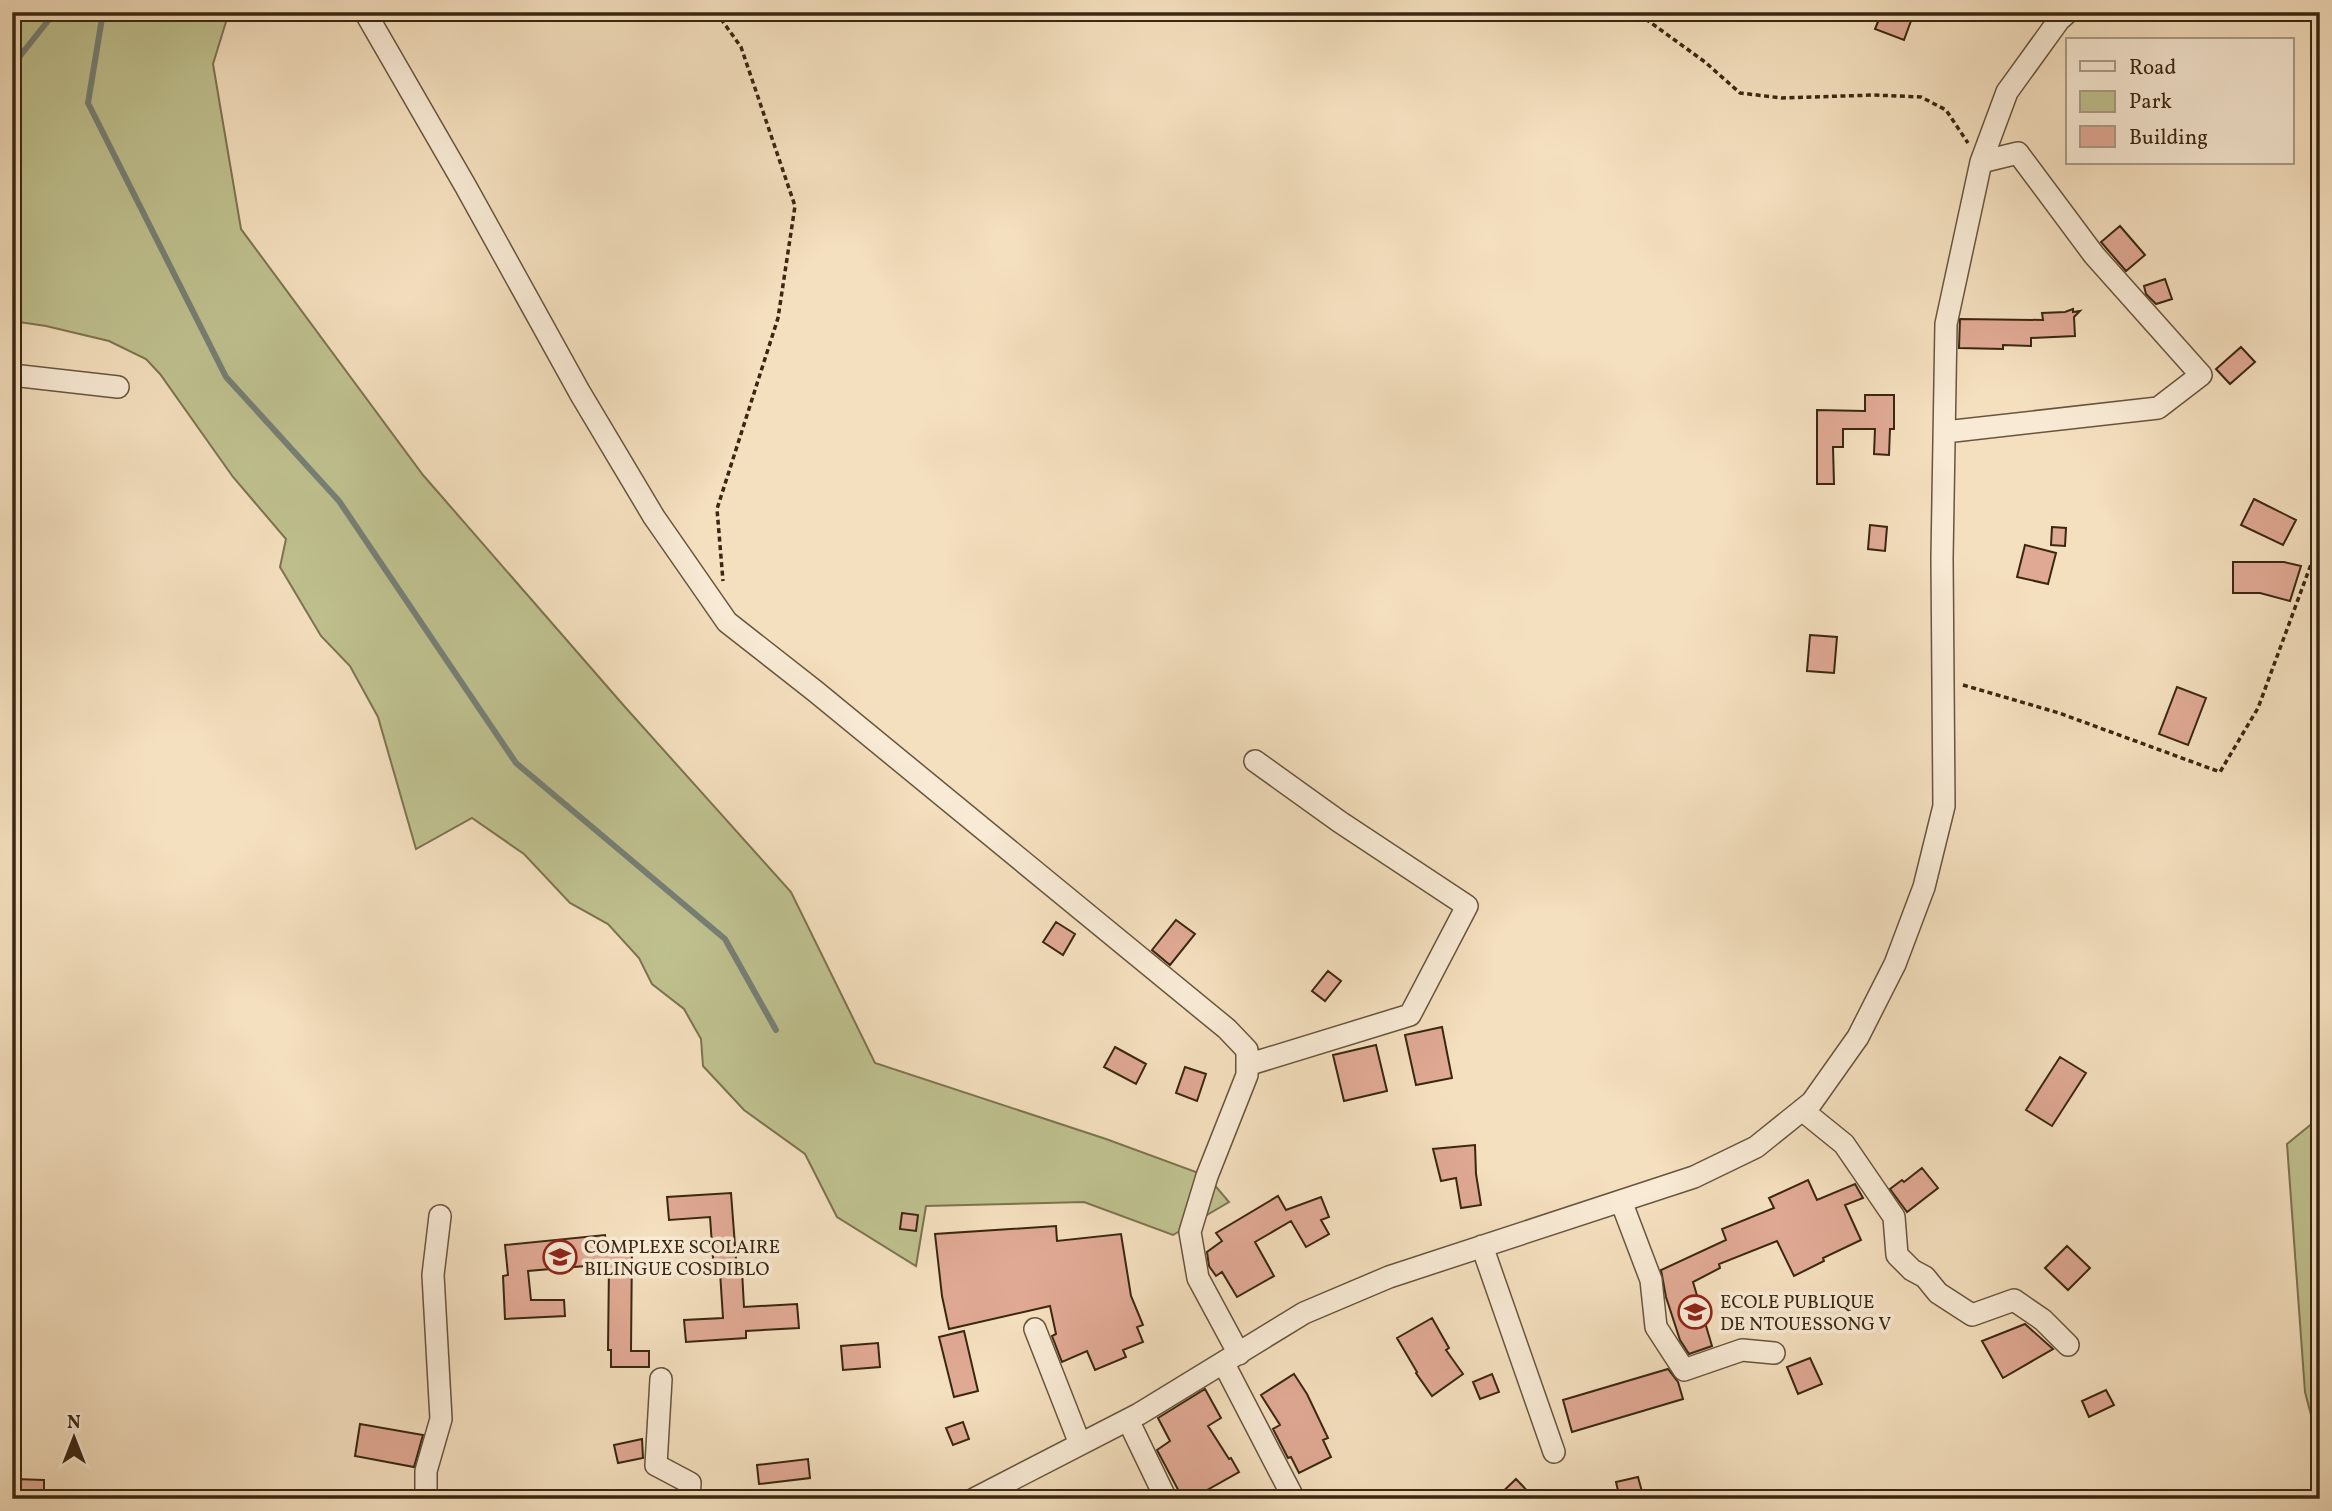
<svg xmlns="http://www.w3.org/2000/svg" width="2332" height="1511" font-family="Vollkorn,serif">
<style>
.green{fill:#bfc18f;stroke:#7c7450;stroke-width:2}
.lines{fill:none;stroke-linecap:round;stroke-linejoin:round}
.stream{stroke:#768076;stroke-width:6}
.building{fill:#e0a994;stroke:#3a2711;stroke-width:2}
.minor-casing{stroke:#68553c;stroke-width:24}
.path{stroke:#3a2711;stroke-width:3.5;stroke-dasharray:5 3.5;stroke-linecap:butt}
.minor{stroke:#f8ead5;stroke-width:21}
.labels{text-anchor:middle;stroke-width:7;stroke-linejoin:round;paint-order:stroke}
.poi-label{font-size:19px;fill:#3a2711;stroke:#f8ead5;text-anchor:start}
</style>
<rect width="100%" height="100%" fill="#f4dfbe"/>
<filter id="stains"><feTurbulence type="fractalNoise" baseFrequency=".00286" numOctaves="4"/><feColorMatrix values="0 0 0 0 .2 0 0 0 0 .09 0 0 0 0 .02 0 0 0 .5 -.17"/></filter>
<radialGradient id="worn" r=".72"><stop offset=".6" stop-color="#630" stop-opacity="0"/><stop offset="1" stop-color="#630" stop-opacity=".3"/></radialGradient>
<path class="green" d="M12,12H229L213,64L241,229L423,475L625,707L791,892L875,1063L1106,1139L1207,1176L1229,1202L1173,1235L1084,1202L926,1206L916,1266L837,1217L805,1154L744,1110L703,1066L701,1039L684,1009L652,984L639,958L608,924L570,903L524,854L472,818L416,849L378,717L350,666L321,636L280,567L286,539L233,477L160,374L146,359L109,341L46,326L12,321Z
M2320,1117V1449L2305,1392L2287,1144Z"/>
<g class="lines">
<path class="stream" d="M103,12L88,103L226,377L339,501L516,763L725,939L776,1030
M12,66L55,12"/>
</g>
<path class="building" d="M1882,12H1896L1912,18L1904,40L1875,29Z
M2120,226L2145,255L2126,271L2101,242Z
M2165,279L2172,299L2156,304L2146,294L2144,286Z
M2073,309V312L2080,311L2074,317L2075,336L2031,338V346L2003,345V349L1959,348L1960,319L2043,320L2042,313L2065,312Z
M2241,347L2255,362L2230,384L2216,369Z
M1865,395H1894V429H1890L1889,455L1874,454L1875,429H1843V447H1833L1834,484H1817V410L1865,411Z
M2254,499L2296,520L2283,545L2241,525Z
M1870,525L1887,527L1885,551L1868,549Z
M2052,527L2066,528L2065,546L2051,545Z
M2025,545L2056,553L2048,584L2017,577Z
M2233,562H2284L2301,566L2290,601L2260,593H2233Z
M1810,635L1837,637L1834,673L1807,671Z
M2177,687L2206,698L2188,745L2159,734Z
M1176,920L1195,934L1170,965L1152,950Z
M1056,922L1075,934L1063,955L1043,942Z
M1328,971L1341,981L1325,1001L1312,991Z
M1442,1027L1452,1078L1416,1085L1405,1035Z
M1376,1045L1387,1091L1344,1101L1333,1055Z
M1115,1047L1146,1064L1136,1084L1104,1067Z
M2060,1057L2086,1073L2052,1126L2026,1110Z
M1185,1067L1206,1074L1197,1101L1176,1093Z
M1475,1145L1476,1174L1481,1205L1461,1208L1456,1178L1441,1181L1433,1149Z
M1922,1168L1938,1188L1907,1212L1890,1189L1902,1180L1904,1182Z
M1808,1180L1817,1200L1855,1184L1863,1198L1845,1205L1861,1240L1823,1258L1824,1261L1794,1276L1777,1241L1719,1264L1720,1268L1693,1282L1712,1346L1689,1354L1680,1340L1666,1297L1661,1270L1726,1240L1722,1229L1774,1208L1769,1198Z
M731,1193L737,1272L742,1271L744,1307L797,1304L799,1328L746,1331V1338L686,1342L684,1320L723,1318L720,1272H714L710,1217L669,1220L667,1197Z
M1278,1196L1286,1210L1321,1197L1329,1217L1321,1220L1329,1234L1306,1247L1291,1221L1255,1242L1274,1276L1237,1297L1222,1272L1216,1276L1209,1266L1207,1252L1222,1241L1216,1233Z
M902,1213L918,1215L916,1231L900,1229Z
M1056,1226L1057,1241L1121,1234L1131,1296L1143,1325L1137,1327L1143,1342L1123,1350L1126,1357L1095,1370L1087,1351L1062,1362L1052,1336L1056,1334L1050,1306L949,1329L942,1296L935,1234Z
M605,1235L606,1243H632L631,1351H649V1367H611V1350H608L609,1264L528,1271L531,1300H564L565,1316L505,1319L503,1276L508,1275L505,1245Z
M2067,1246L2090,1268L2068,1290L2045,1268Z
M1432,1318L1449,1348L1446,1350L1463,1374L1432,1396L1416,1373L1417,1372L1397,1338Z
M2025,1324L2053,1349L2003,1378L1982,1341Z
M964,1331L978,1391L954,1397L939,1337Z
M878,1343L880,1367L843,1370L841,1346Z
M1810,1358L1822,1384L1798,1394L1787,1367Z
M1668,1369L1678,1382L1683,1399L1572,1432L1563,1400Z
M1294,1374L1307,1394L1328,1438L1323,1440L1331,1457L1299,1473L1291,1457L1288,1458L1273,1429L1280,1425L1261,1395Z
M1492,1374L1499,1392L1480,1399L1473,1382Z
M1205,1389L1221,1418L1208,1426L1229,1459L1231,1458L1239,1472L1191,1499H1183L1157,1450L1170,1441L1158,1418Z
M2106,1390L2114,1405L2089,1417L2082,1401Z
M963,1422L969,1439L953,1445L946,1428Z
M360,1424L423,1435L414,1467L355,1456Z
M642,1439L643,1458L618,1463L614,1445Z
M808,1459L810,1478L759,1484L757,1465Z
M1638,1477L1644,1499H1620L1616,1482Z
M14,1479L44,1480V1499H13Z
M1516,1479L1535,1499H1495Z"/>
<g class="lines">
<defs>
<path id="minor" d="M365,12L466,187L580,393L654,517L727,622L815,691L1227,1029L1247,1050V1075L1207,1176L1190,1232L1198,1278L1239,1354
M12,375L118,387
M1945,432L2158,408L2201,375L2094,255L2018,153L1981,162
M1247,1065L1410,1015L1467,906L1340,822L1255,761
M1802,1110L1844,1144L1894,1217L1897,1255L1912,1270L1925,1277L1938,1293L1972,1315L2014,1300L2043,1320L2068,1345
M1621,1201L1651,1280L1656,1327L1684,1370L1742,1350L1774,1353
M1482,1246L1554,1452
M1035,1329L1080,1444
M1224,1364L1294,1499
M661,1379L656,1465L690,1483L689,1499
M1128,1420L1166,1499
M426,1499V1471L441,1419L433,1275L440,1216
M974,1499L1139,1414L1304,1313L1389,1277L1694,1177L1756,1147L1812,1102L1858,1037L1895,964L1924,887L1944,806L1942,558L1946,324L1981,162L2007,92L2059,20L2068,12"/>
</defs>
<use href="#minor" class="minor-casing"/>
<path class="path" d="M716,12L741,47L795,206L778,318L717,509L723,581
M1641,12L1643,17L1705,62L1740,93L1782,98L1874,95L1921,97L1946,110L1968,143
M1963,685L2059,713L2220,772L2258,708L2317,548"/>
<use href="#minor" class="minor"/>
</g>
<defs>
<symbol id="school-ring" viewBox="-11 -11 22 22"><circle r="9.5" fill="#f8ead5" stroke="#8f2418" stroke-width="1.5"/><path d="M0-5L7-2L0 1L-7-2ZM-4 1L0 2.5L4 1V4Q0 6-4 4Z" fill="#8f2418"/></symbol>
</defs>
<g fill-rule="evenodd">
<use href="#school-ring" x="541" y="1238" width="38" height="38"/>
<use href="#school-ring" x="1676" y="1293" width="38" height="38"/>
</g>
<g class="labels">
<g class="poi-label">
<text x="584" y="1253">COMPLEXE SCOLAIRE<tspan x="584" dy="22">BILINGUE COSDIBLO</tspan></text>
<text x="1720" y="1308">ECOLE PUBLIQUE<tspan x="1720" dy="22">DE NTOUESSONG V</tspan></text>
</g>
</g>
<rect width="2332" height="1511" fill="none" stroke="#f4dfbe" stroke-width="42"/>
<rect x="14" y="14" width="2304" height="1483" fill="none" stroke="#3a2711" stroke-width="3.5"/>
<rect x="21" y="21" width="2290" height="1469" fill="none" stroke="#3a2711" stroke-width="2"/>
<rect x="2066" y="38" width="228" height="126" fill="#f8ead5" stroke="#ac9c87" stroke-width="2"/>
<rect x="2080" y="61" width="35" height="10" fill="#f8ead5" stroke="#ac9c87" stroke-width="2"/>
<text x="2129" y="74" font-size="21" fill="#3a2711">Road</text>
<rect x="2080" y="91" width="35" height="21" fill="#bfc18f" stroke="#ac9c87" stroke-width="2"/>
<text x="2129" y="108" font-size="21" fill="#3a2711">Park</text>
<rect x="2080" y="126" width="35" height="21" fill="#e0a994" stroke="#ac9c87" stroke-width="2"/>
<text x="2129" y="144" font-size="21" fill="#3a2711">Building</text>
<g transform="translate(74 1438)" stroke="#f8ead5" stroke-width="5" paint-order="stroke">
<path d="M0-5L12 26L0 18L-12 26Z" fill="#3a2711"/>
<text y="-10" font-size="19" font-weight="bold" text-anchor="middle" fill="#3a2711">N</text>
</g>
<rect width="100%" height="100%" filter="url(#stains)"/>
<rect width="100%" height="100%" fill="url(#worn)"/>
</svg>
